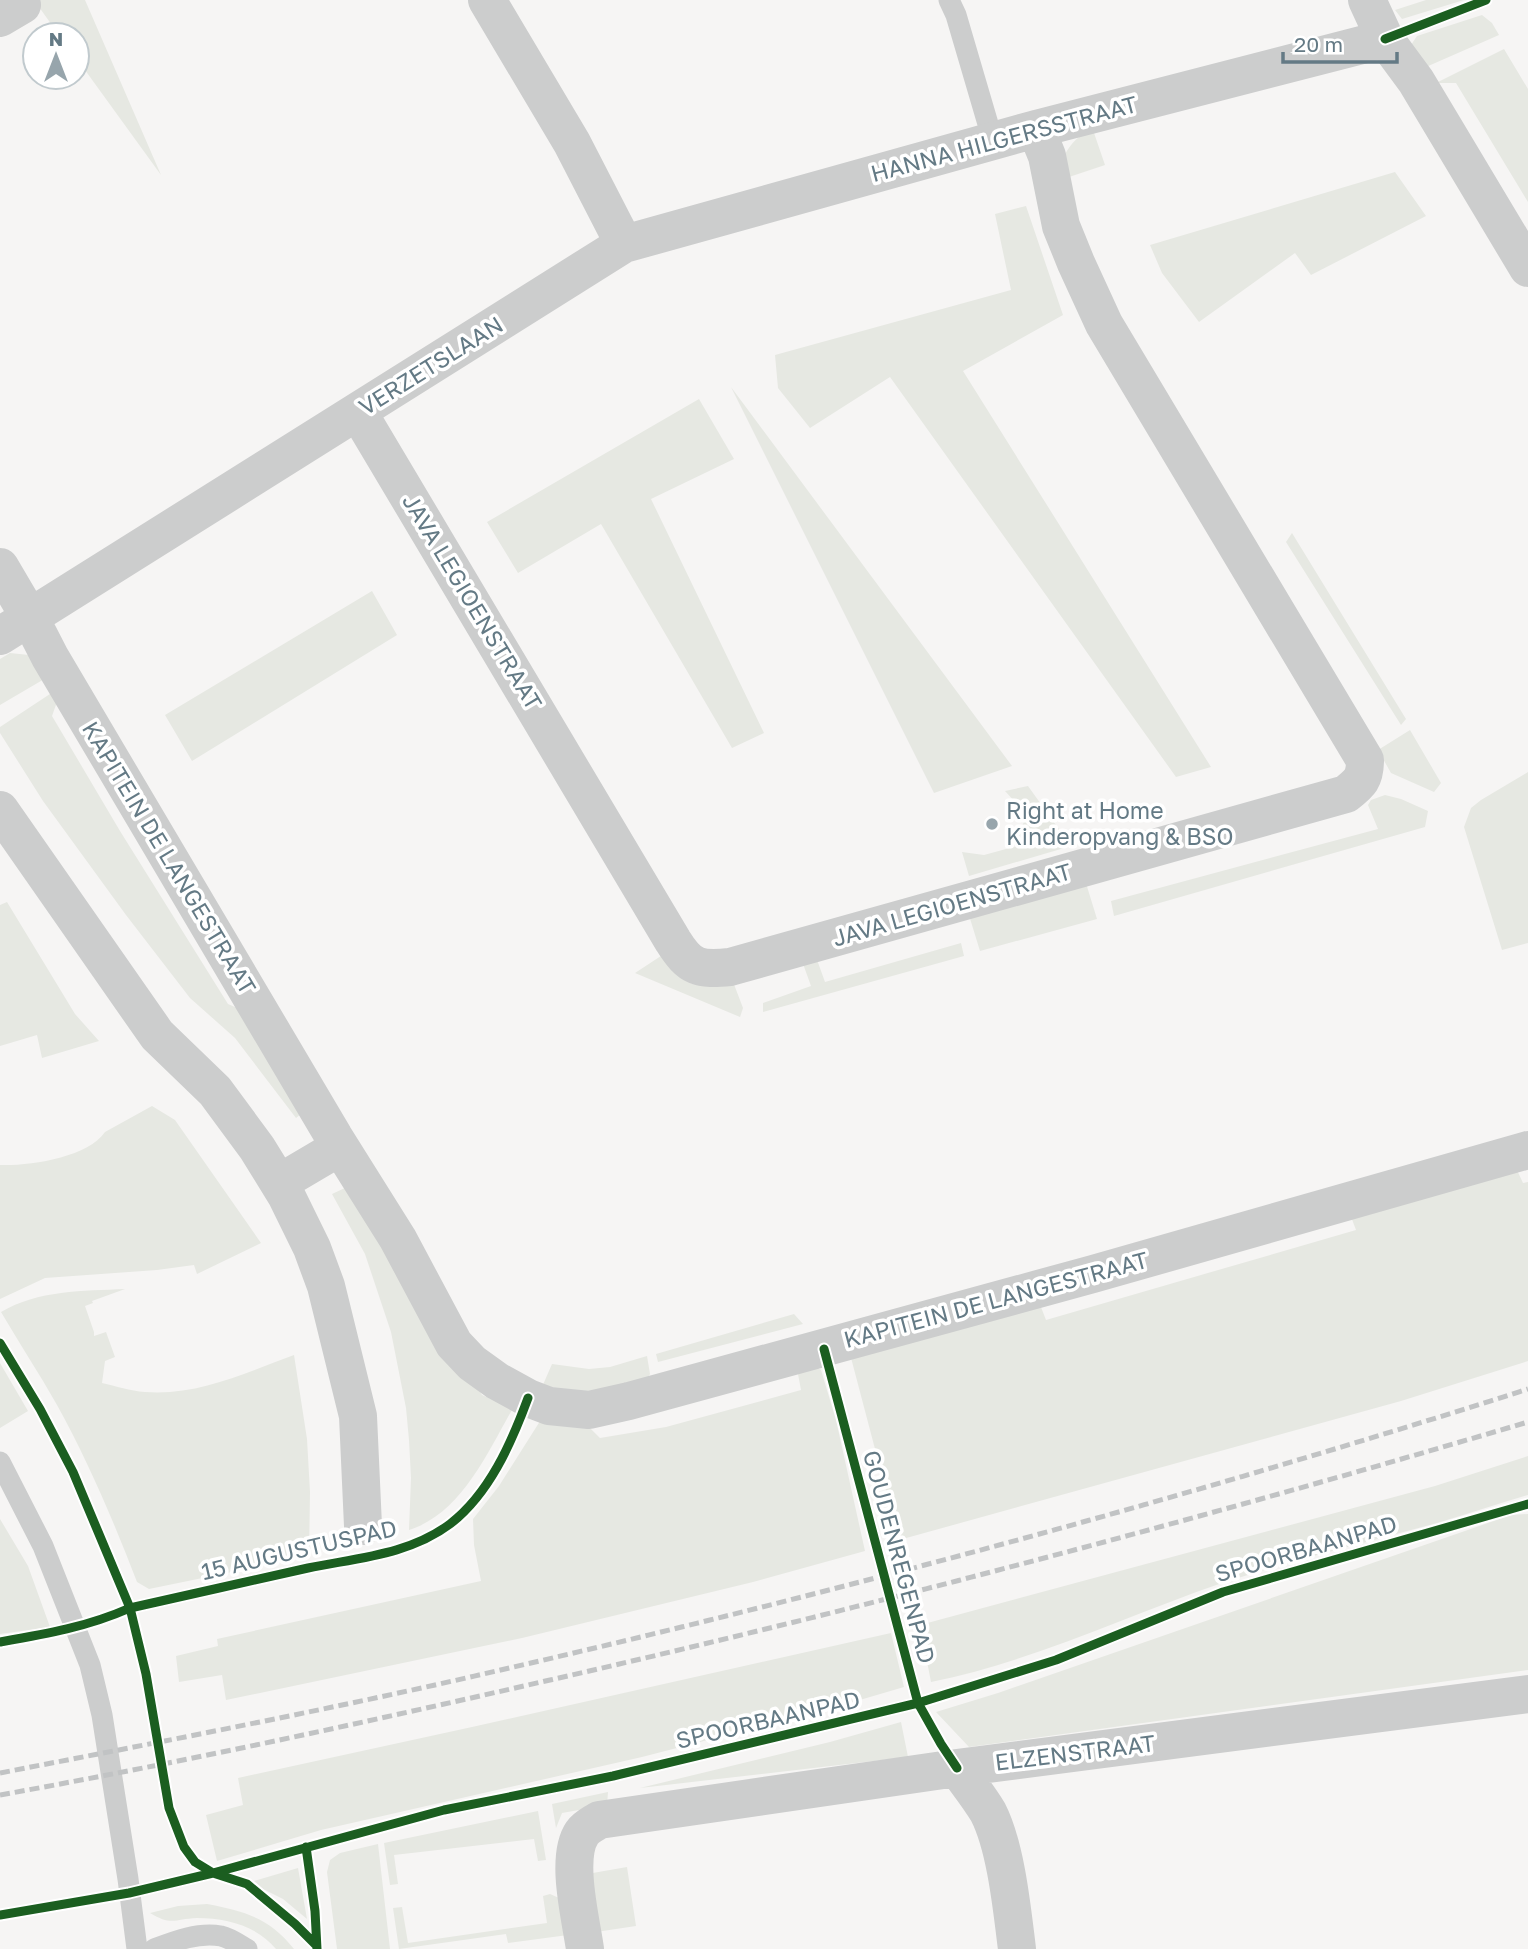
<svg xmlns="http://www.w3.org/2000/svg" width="1528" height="1949" font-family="'Golos Text',sans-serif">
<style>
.green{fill:#e6e8e2}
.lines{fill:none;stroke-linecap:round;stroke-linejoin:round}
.lane{stroke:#cccdcd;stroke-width:21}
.street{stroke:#cccdcd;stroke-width:38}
.rail{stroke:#c1c3c4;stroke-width:5;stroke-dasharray:10 5;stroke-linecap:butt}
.cycleway-casing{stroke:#fff;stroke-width:13}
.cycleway{stroke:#1b5e20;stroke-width:9}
.poi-dot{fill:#97a5ac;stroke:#fff;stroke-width:2.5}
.labels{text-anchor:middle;stroke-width:7;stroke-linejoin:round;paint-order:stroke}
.street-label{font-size:23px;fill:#647a85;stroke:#fff}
.poi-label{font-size:23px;fill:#647a85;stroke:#fff;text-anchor:start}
</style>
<rect width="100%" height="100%" fill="#f6f5f4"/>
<path class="green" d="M34,0H85L161,175L77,59V35H59Z
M1426,0H1464L1402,19L1395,10Z
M1482,15L1492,23L1499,35L1426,67L1411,45L1417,36Z
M1504,49L1528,89V202L1456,83H1436Z
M1093,130L1105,165L1069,177L1064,156C1072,142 1078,135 1093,130Z
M1395,172L1426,216L1311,275L1295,253L1199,322L1162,273L1150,245Z
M1026,206L1063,315L963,371L1211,767L1176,777L890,377L810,428L778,388L775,355L1011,290L995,214Z
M731,387L1012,766L934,793Z
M699,399L734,459L651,499L764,733L732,748L601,524L518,573L487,522Z
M1292,533L1406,719L1401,725L1286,542Z
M372,591L397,635L192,761L165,715Z
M10,653L29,655L46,678L0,705V659Z
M53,692L57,702L52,716L120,831L228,1004L244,1011L305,1111L296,1118L235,1038L190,998L126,915L43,801L0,733V727Z
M1410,730L1441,783L1434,792L1391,773L1378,750Z
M1528,772V943L1502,950L1464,827L1471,808L1481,800Z
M1028,786L1071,846L969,876L962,852L984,855L1017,846L1026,814L1005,791Z
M1385,795L1401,799L1428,811L1425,827L1114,916L1111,901L1378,829L1368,805L1371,800Z
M1085,880L1097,919L980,951L968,912Z
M7,902L75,1014L99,1041L42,1058L37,1035L0,1046V905Z
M961,943L964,956L763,1012V1003L811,986L802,961L816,957L825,982Z
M664,954C687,988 693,991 732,979L743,1008L740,1017L635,973Z
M152,1106L175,1120L261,1243L197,1274L194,1265L157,1270L45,1278L0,1299V1165C31,1166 88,1157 105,1132Z
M1516,1168L1523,1183L1528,1182V1361L1401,1401L899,1540L850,1354L1039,1302L1046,1320L1356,1230L1350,1214Z
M347,1187L482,1395L513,1408C488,1452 461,1514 409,1530L411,1478L409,1440L406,1408L391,1332L365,1254L332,1194Z
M125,1289L92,1301L93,1303L85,1306L94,1332V1336L106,1332L115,1357L105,1361L102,1383C116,1386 130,1391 145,1392C198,1396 245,1373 294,1355L307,1439L310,1492L309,1556L149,1589L137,1582C114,1522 88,1461 57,1405C39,1373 19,1343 1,1312C38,1290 83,1291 125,1289Z
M794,1314L803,1324L658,1362L656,1354Z
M647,1356L650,1374L644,1385L602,1394L542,1387L552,1364L589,1369L610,1367Z
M0,1363L28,1411L0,1428Z
M811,1364L821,1370L836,1420L865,1551L753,1582L522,1638L226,1700L222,1675L179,1682L176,1656L218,1646L217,1639L481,1581L474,1545L473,1519L499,1486L542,1418L585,1423L600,1438L666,1427L801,1390L798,1374Z
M1528,1456V1495C1498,1504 1467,1514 1437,1523C1365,1543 1293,1560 1222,1583C1126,1616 1031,1662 931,1682L920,1625L1435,1486Z
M1528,1514V1670L969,1747L936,1712L998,1693L1511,1515Z
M0,1519L28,1566L50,1627L0,1634Z
M891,1633L904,1687L836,1707L642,1757L321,1830L217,1861L206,1815L243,1805L238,1778L472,1727Z
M901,1722L908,1757L640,1788L830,1742Z
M608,1792L607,1805L562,1813L556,1828L552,1804Z
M538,1811L546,1860L538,1861L534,1839L394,1855L398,1884L390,1885L384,1843Z
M378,1844L390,1949H337L327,1872L330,1860L340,1853Z
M627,1867L636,1926L596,1932L587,1874Z
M298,1868L307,1919L283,1899L263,1889L254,1881Z
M550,1894L559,1898L568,1935L508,1943L506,1934L399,1949L393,1908L402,1907L408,1943L547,1923L543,1896Z
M207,1904C244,1911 270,1918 294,1949H276C257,1926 227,1918 197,1918C175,1919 171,1926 150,1913L178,1906Z"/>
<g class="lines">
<path class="lane" d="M949,0L956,15L993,141
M0,1462L43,1546L90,1665L102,1715L128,1879L137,1949
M154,1949C175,1941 198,1932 221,1936C230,1938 240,1945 247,1949"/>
<path class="street" d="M487,0L572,143L624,244
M1367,0L1385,39L1416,81L1528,268
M0,18L22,5
M358,412L673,941C690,968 699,970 730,967L1346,794C1360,783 1365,779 1365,760L1104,324L1076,263L1061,226L1047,156L1036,129
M0,567L30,618L50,657L334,1137L398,1239L454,1344L472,1363L497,1381L528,1398L549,1406L589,1410L629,1401L1093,1274L1528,1150
M0,636L624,244L1036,129L1385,39
M0,810L157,1035L215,1091L257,1148L286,1195L312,1248L326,1286L358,1416L363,1526
M279,1183L340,1147
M957,1768C967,1782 979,1797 988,1812C1006,1847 1012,1909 1017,1949
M585,1949C581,1920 565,1858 582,1833C586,1827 593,1824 599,1820L957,1768L1528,1694"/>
<path class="rail" d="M0,1773C145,1745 290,1717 435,1685C803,1602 1168,1504 1528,1389
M0,1795C184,1762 367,1722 550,1680C879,1605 1204,1518 1528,1422"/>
<defs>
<path id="cycleway" d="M1385,39L1486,0
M0,1343L40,1409L73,1472L130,1608L146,1674L169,1808L184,1847L195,1862L213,1873L247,1884L295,1924L316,1945
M824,1349L918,1703L941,1744L957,1768
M0,1642C46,1634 87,1627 130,1608C189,1595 249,1581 308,1568C356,1558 409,1555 450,1524C489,1494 511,1444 528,1398
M306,1847L315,1911L317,1949
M0,1915L129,1893L213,1873L444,1810L613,1776L918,1703L1056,1660L1223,1592L1528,1504"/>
</defs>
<use href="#cycleway" class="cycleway-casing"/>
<use href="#cycleway" class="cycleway"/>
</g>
<circle class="poi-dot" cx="992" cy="824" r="7"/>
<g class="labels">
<g class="street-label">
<text transform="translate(1004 139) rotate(-15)" y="8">HANNA HILGERSSTRAAT</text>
<text transform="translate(431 366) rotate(-32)" y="8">VERZETSLAAN</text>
<text transform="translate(472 602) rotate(59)" y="8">JAVA LEGIOENSTRAAT</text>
<text transform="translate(169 858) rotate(59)" y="8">KAPITEIN DE LANGESTRAAT</text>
<text transform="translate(952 905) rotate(-16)" y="8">JAVA LEGIOENSTRAAT</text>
<text transform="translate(996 1300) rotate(-15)" y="8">KAPITEIN DE LANGESTRAAT</text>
<text transform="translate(1306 1549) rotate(-16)" y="8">SPOORBAANPAD</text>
<text transform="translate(299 1550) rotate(-13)" y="8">15 AUGUSTUSPAD</text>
<text transform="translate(899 1557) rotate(75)" y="8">GOUDENREGENPAD</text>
<text transform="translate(768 1720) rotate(-13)" y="8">SPOORBAANPAD</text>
<text transform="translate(1075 1753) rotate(-7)" y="8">ELZENSTRAAT</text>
</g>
<g class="poi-label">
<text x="1006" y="819">Right at Home<tspan x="1006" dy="26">Kinderopvang &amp; BSO</tspan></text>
</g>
</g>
<g transform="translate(56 56)"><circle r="33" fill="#ffffff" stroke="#c1cace" stroke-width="2"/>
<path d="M0-5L12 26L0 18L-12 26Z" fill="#97a5ac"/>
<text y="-10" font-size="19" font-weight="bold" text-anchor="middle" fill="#647a85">N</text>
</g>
<path d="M1283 52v10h114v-10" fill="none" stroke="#647a85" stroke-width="3.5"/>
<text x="1294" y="52" font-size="21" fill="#647a85" stroke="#ffffff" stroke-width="5" paint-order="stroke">20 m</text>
</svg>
